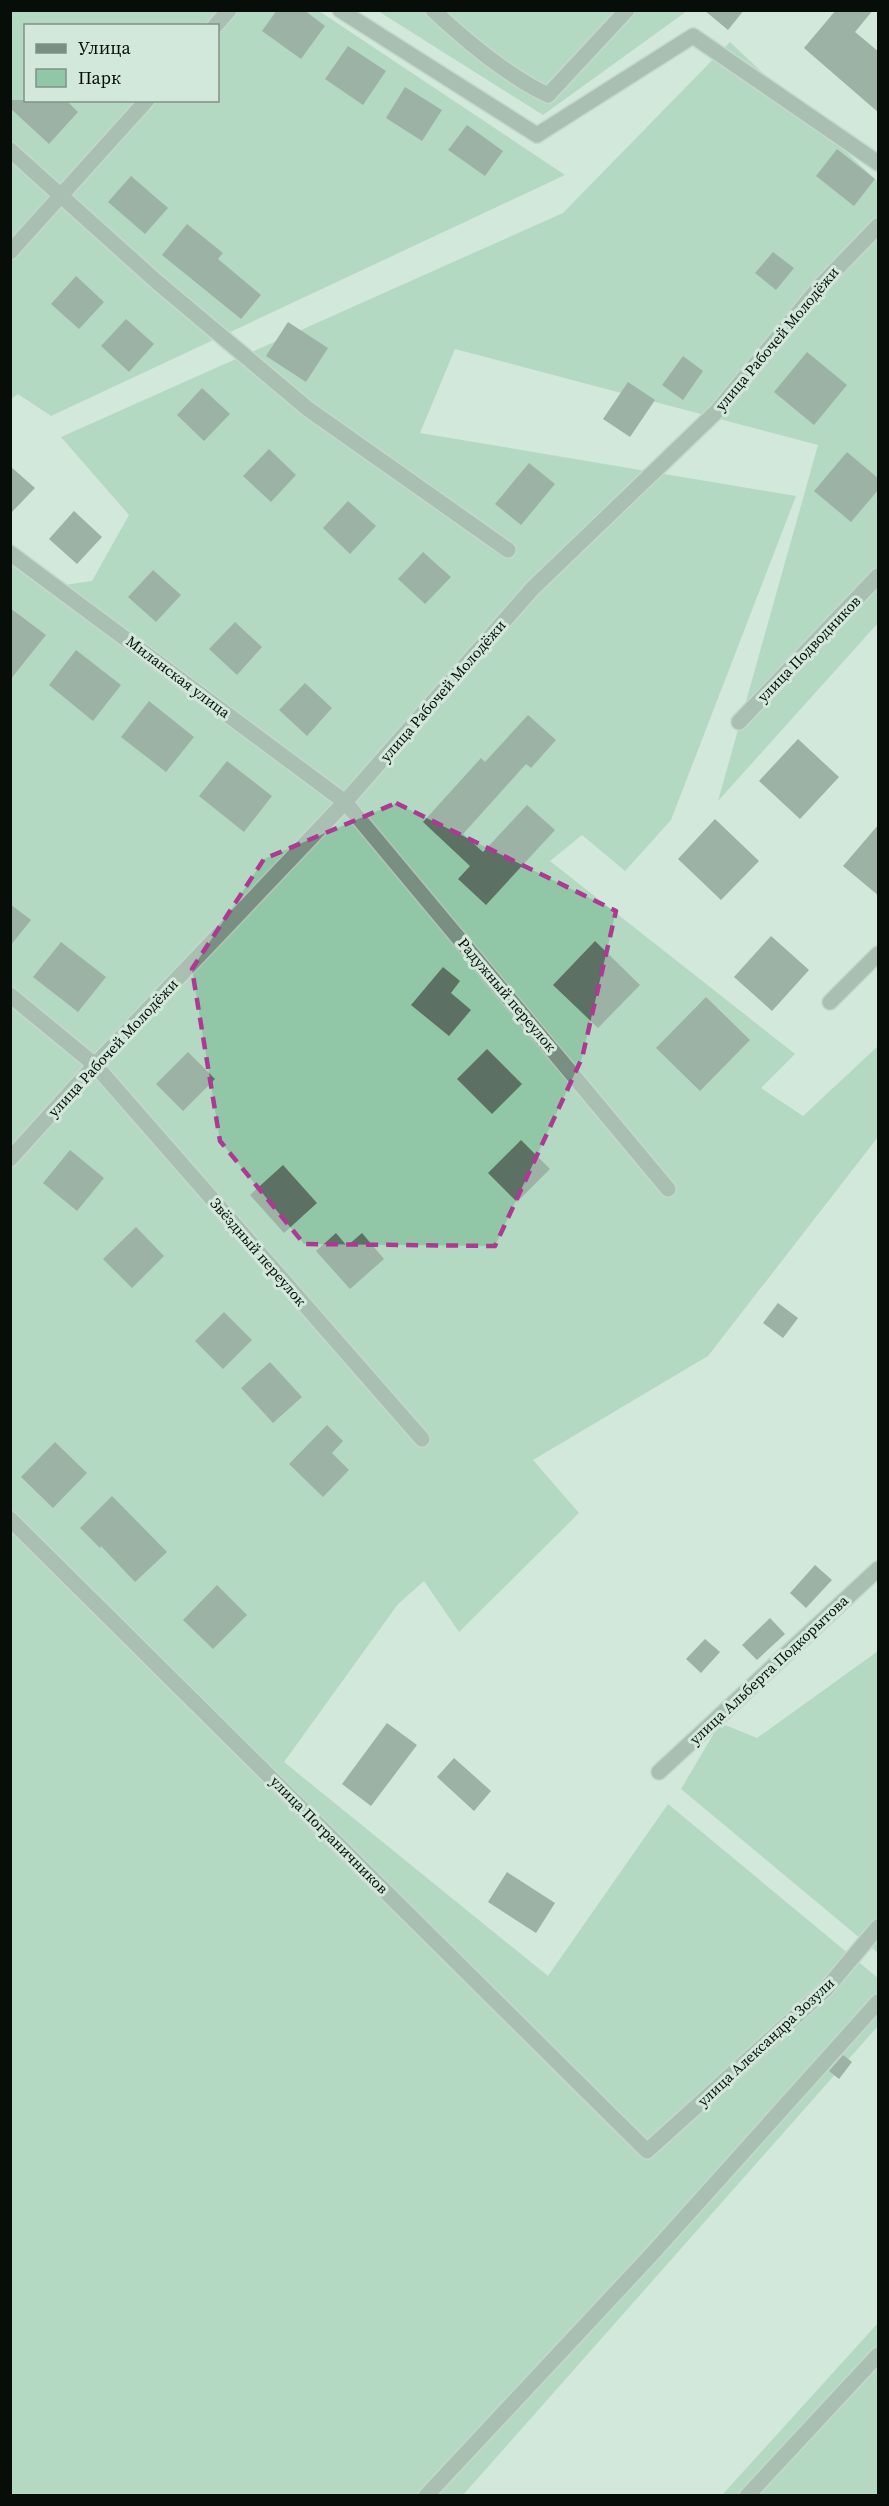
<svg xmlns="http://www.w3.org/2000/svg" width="889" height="2506" font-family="'Source Serif 4',serif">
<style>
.green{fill:#91c7a7;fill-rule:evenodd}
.building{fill:#5c7164}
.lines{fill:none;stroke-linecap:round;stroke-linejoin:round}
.minor-casing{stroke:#b2c5b9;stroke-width:18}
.minor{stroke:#788f81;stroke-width:15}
.marked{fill:none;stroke:#ad3992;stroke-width:4.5;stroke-dasharray:12 8;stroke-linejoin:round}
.labels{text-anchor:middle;stroke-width:6;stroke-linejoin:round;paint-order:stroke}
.street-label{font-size:15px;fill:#070e0a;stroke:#d2e8da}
</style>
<rect width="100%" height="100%" fill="#d2e8da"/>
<path class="green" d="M11,11H319L565,175L51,416L18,394L11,399ZM26,26H218V100H26Z
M378,11H687L543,115Z
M730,42L878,182V623L718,801L818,445L455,349L420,433L796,496L671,820L625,871L582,835L550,861L795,1054L761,1088L803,1116L878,1046V1137L708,1356L533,1460L579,1513L459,1632L424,1581L398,1604L284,1762L548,1976L668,1804L878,1978V2026L463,2495H11L10,559L43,588L92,581L129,515L61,437L563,213Z
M878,1651V1953L681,1789L720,1723L757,1738Z
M878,2323V2495H722Z"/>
<path class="building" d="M277,10H304L325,26L301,59L262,31Z
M704,10H744L728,30Z
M836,10H873L855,32L879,52V113L804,48Z
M348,46L386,71L363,105L325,79Z
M405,87L442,110L422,141L386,118Z
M10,100H66L78,112L49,144L10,108Z
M467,125L503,151L485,176L448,150Z
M837,149L875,179L854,206L816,176Z
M131,176L168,208L145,234L108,202Z
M187,224L223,253L218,259L261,295L241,319L162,255Z
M773,252L794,268L776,290L755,273Z
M76,276L104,302L79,329L51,304Z
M126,319L154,344L129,372L101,346Z
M288,322L328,348L306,382L266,356Z
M807,352L847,385L814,425L774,392Z
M683,356L703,371L683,400L662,385Z
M628,382L655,400L630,437L603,419Z
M202,388L230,414L204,441L177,415Z
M269,449L296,475L271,502L243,476Z
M847,452L879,479V489L851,522L814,491Z
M529,463L555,484L521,525L495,504Z
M10,466L35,488L10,514Z
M348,501L376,526L350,554L323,528Z
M74,511L102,537L77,564L49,539Z
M423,552L451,577L425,604L398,579Z
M153,570L181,595L156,622L128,597Z
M10,608L46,635L10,680Z
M235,622L262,647L237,675L209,649Z
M76,650L121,685L93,721L49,685Z
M305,683L332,708L307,736L279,710Z
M149,701L194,737L166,772L121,737Z
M528,715L556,740L531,768L526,764L463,834L483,852L527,805L555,830L486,905L458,879L470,866L423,822L481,758L485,762Z
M798,739L839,777L800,819L759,781Z
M227,761L272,796L244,832L199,796Z
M715,819L759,861L721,900L678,859Z
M879,824V896L843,866Z
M10,904L31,920L10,946Z
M771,936L809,970L772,1011L734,977Z
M595,941L640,985L598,1028L553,985Z
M61,942L106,977L78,1012L33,977Z
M443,967L460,981L451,993L471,1010L449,1036L411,1005Z
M706,997L750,1040L700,1091L656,1048Z
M487,1049L522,1084L492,1114L457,1079Z
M188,1052L215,1079L183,1111L156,1084Z
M521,1140L550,1169L517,1202L488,1173Z
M70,1150L104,1178L77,1211L43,1183Z
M283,1165L317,1203L284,1233L250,1195Z
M136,1227L164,1256L132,1288L103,1259Z
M336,1233L347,1246L362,1233L384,1259L350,1289L316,1251Z
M778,1303L798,1318L783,1338L763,1323Z
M224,1312L252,1340L223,1369L195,1341Z
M270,1362L302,1397L273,1423L241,1388Z
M327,1425L343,1441L332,1453L349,1470L323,1497L289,1464Z
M55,1442L87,1473L53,1508L21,1477Z
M112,1496L167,1552L135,1582L101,1546L100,1548L80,1528Z
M815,1565L832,1580L806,1608L790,1593Z
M217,1585L247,1615L213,1649L183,1620Z
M770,1618L785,1634L757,1660L742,1645Z
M705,1639L720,1652L701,1673L686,1659Z
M387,1723L417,1745L371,1806L342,1784Z
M454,1758L491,1791L474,1811L437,1777Z
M507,1872L555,1903L536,1933L488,1902Z
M843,2055L852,2062L839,2079L829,2071Z"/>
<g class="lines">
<defs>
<path id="minor" d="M340,10L537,135L693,36L878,163
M433,10C466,41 508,76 548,95L627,10
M215,26L229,10
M10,150L157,282L308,409L508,550
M10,252L147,100
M10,553L345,802L668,1189
M739,722L878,576
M10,995L95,1065L422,1439
M830,1002L878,954
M10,1159L95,1065L345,802L533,588L717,411L821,285L878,226
M10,1519L647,2151L826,1989L878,1927
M659,1772L878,1569
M426,2496L652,2254L878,2002
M747,2496L878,2355"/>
</defs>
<use href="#minor" class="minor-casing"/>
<use href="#minor" class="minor"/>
</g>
<path d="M0 0H889V2506H0ZM396,803L616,911L582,1058L495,1246L304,1244L220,1141L192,969L264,859Z" fill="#d2e8da" fill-opacity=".55" fill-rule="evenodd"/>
<path class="marked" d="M396,803L616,911L582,1058L495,1246L304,1244L220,1141L192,969L264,859Z"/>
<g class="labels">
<g class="street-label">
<text transform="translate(777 339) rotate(-50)" y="5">улица Рабочей Молодёжи</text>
<text transform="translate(809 649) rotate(-46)" y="5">улица Подводников</text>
<text transform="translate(178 677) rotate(37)" y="5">Миланская улица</text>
<text transform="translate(443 691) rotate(-49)" y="5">улица Рабочей Молодёжи</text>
<text transform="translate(507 995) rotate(50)" y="5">Радужный переулок</text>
<text transform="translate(113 1048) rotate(-47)" y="5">улица Рабочей Молодёжи</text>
<text transform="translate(258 1252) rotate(49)" y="5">Звёздный переулок</text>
<text transform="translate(769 1670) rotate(-43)" y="5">улица Альберта Подкорытова</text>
<text transform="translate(329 1835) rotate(45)" y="5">улица Пограничников</text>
<text transform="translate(766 2042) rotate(-43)" y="5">улица Александра Зозули</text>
</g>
</g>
<rect width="889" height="2506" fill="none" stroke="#070e0a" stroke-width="24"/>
<rect x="24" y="24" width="195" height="78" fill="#d2e8da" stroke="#819187" stroke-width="1.5"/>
<rect x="36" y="44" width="30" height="9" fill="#788f81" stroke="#819187" stroke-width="1.5"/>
<text x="78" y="54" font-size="18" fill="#070e0a">Улица</text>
<rect x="36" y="69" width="30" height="18" fill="#91c7a7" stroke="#819187" stroke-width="1.5"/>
<text x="78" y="84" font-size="18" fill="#070e0a">Парк</text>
</svg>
